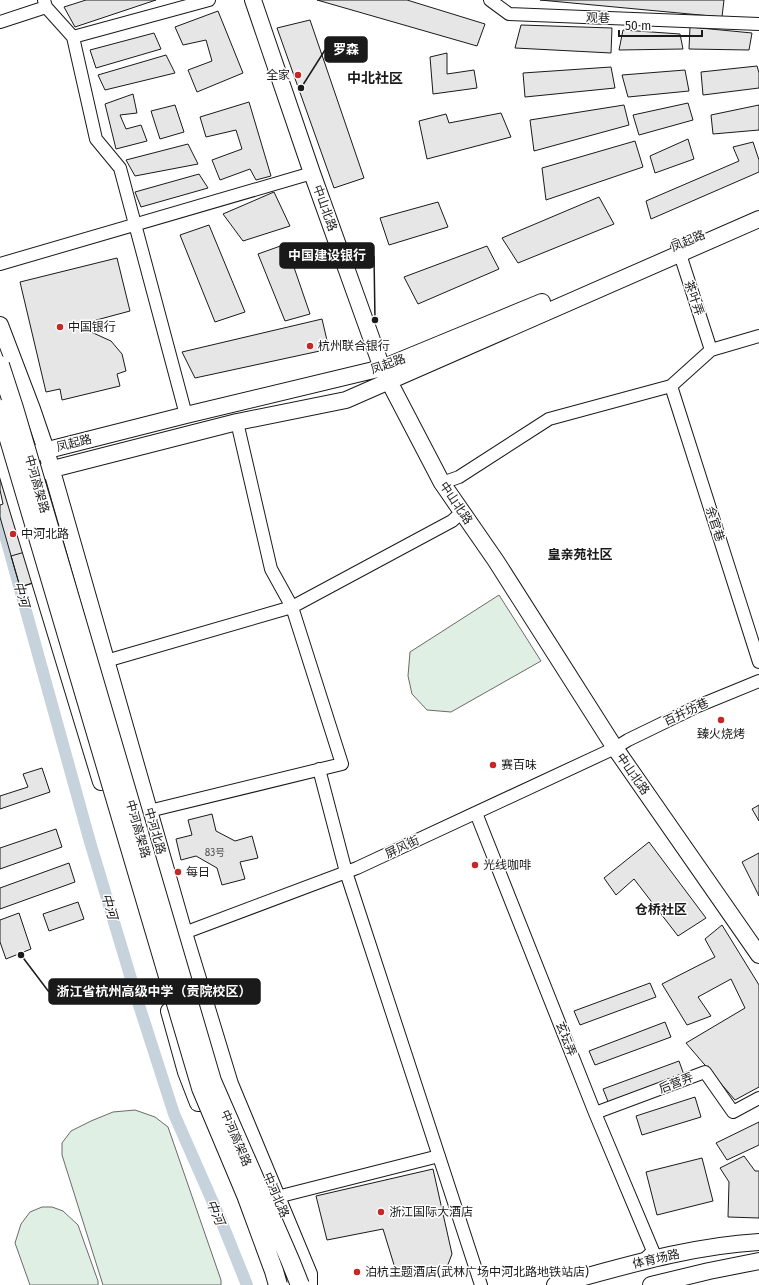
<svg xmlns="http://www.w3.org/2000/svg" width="759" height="1285" font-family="'Fira Sans','Noto Sans SC',sans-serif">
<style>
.green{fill:#e0efe3;stroke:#6a6a6a}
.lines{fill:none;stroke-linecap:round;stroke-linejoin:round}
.canal{stroke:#c6d2dc;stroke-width:12}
.building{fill:#e6e6e6;stroke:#1a1a1a}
.minor-casing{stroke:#1a1a1a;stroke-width:14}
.major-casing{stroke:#1a1a1a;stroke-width:18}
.minor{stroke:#fff;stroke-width:12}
.major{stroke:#fff;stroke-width:16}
.highway-bridge-casing{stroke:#1a1a1a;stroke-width:20;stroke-linecap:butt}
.highway-bridge{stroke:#fff;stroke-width:18}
.poi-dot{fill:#c62828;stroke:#fff;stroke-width:1.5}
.labels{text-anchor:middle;stroke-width:3;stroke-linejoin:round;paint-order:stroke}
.number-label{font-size:10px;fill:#4d4d4d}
.street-label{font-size:12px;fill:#1a1a1a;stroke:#fff}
.poi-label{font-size:12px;fill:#1a1a1a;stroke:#fff;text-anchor:start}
.neighbourhood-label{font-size:13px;font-weight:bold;fill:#1a1a1a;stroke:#fff}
.water-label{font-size:13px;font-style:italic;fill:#1a1a1a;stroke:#fff}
.quarter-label{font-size:14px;font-weight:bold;fill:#1a1a1a;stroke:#fff}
.leader{fill:none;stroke:#1a1a1a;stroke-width:1.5}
.callout-dot{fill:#1a1a1a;stroke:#fff;stroke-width:1.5}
.callout{fill:#1a1a1a;stroke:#1a1a1a;stroke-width:1.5}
.callout-label{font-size:13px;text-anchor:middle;font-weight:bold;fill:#fff}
</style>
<rect width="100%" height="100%" fill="#fff"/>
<path class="green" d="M499,595L541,661L451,712L427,710L412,694L408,676L410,652Z
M135,1110L155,1117L168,1127L221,1280V1285H103L62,1155V1143L71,1131L91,1121L113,1112Z
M42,1207H52L63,1211L78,1225L98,1281V1285H30L15,1243L21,1224L30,1212Z"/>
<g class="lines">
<path class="canal" d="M0,517L90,842L138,1002L174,1114L222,1223L247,1285"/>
</g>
<path class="building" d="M86,0H156L75,27L64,7Z
M317,0H407L485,24L477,46Z
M540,0H724L722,17Z
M218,11L243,73L197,92L188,70L212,61L206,40L183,45L175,27Z
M310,20L364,178L334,188L277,28Z
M521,25L612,28L611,53L515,48Z
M690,27L752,33L749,50L689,49Z
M623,30L680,34L683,49L619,50Z
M154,33L161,49L96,68L90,50Z
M447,53V74L474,70L477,88L433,94L430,57Z
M166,55L175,73L105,90L98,75Z
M757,66L759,73V88L703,95L701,72Z
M611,67L615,88L525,97L523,73Z
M685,70L689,91L628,97L622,75Z
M133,94L137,113L120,115L126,129L141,125L147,141L116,149L105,104Z
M249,102L271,176L256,180L250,169L220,180L212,160L242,149L236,130L206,137L200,117Z
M688,103L693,120L639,135L633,115Z
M175,105L184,132L160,139L151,111Z
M624,105L629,125L534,151L530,120Z
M759,105V130L713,134L711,115Z
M501,113L511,137L427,159L419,121L446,114L449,123Z
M688,139L694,159L655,173L650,156Z
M635,141L643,167L546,200L542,168Z
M753,142L759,160V172L651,219L646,201L739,161L733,147Z
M188,144L198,164L135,176L126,160Z
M199,174L208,188L141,207L135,192Z
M274,192L290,226L243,241L223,214Z
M599,197L614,224L518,263L502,238Z
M438,202L448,227L389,245L380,218Z
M209,225L245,312L215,322L180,235Z
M286,244L310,314L285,321L258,254Z
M487,246L499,269L418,304L404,277Z
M117,258L130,311L89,322L91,332L111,341L122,354L126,371L117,374L120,386L62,400L60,389L46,392L20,282Z
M322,319L329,349L195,378L182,352Z
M0,468L33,583L20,587L0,517V505L3,504L0,490Z
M25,552L33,583L20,587L11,556Z
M42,768L50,792L0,809V796L28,787L23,774Z
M759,805V821L752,809Z
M212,814L216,831L235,841L252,836L258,858L240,862L245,879L222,885L217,868L196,856L181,860L176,839L192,835L188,820Z
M56,829L62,847L0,869V848Z
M649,842L706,918L678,936L634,879L616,895L604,878Z
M759,853V896L742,862Z
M69,863L75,882L0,909V888Z
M78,902L84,919L49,931L43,914Z
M19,913L31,949L6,959L0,942V920Z
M722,925L759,985V1087L735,1100L686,1043L745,1008L731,979L698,997L711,1016L687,1025L662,984L715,957L705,939Z
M650,983L656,997L580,1025L574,1011Z
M665,1022L671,1037L595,1065L589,1051Z
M679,1061L684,1075L609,1104L603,1089Z
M695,1097L701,1117L642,1135L636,1116Z
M759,1122V1145L727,1160L716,1143Z
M744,1156L755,1171H759V1218L728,1217L729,1182L720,1168Z
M702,1158L713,1201L657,1215L646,1172Z
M433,1169L452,1254L447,1267L412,1275L395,1268L383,1229L327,1240L316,1196Z"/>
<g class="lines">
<defs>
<path id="minor" d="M490,0L509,14L759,24
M46,7L73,37L96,139L120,168L186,415
M0,22L46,7L44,0
M73,37L209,0
M677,245L711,350
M0,264L312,173
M671,386L759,662
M442,483L459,477L549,419L671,386L711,350L759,336
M106,661L292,607L452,521L462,512
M319,769L346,872L481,1285
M149,811L342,764L292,607L271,569L237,422
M476,813L595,1113L653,1251L643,1261
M184,933L357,868L615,748L628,740L698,706L759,681
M595,1113L705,1072L733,1112L759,1098
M277,1197L439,1156"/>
<path id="major" d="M253,0L312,173L382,368L442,483L496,561L615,748L759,955
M0,325L32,409L46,450L184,933L230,1084L309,1274V1285
M0,446L4,463L101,782
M36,453L186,415L382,368L542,302
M41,472L237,422L346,400L759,219
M169,1011L186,1072L198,1103
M272,1253L283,1271L287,1285
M555,1285C622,1267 689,1246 759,1242
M651,1285L709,1271L759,1261"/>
</defs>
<use href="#minor" class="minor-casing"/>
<use href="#major" class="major-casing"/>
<use href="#minor" class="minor"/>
<use href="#major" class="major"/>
<defs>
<path id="highway-bridge" d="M0,365L14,408L212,1081L290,1260L300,1285
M0,409L201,1088L246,1195L274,1271L278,1285"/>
</defs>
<use href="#highway-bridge" class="highway-bridge-casing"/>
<use href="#highway-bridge" class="highway-bridge"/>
</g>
<g class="poi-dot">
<circle cx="298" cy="75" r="4"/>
<circle cx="60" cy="327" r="4"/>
<circle cx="310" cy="346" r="4"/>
<circle cx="13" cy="534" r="4"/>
<circle cx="721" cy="720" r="4"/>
<circle cx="493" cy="765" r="4"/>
<circle cx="475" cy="865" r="4"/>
<circle cx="178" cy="872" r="4"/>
<circle cx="381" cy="1212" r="4"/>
<circle cx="357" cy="1272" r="4"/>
</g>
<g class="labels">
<g class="number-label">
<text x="215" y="856">83号</text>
</g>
<g class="street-label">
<text transform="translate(598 18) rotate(2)" y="4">观巷</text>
<text transform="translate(325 208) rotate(70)" y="4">中山北路</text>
<text transform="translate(688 241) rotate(-23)" y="4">凤起路</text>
<text transform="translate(694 298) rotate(71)" y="4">茶叶弄</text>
<text transform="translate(388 364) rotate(-19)" y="4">凤起路</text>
<text transform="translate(74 443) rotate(-14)" y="4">凤起路</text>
<text transform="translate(37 484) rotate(74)" y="4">中河高架路</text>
<text transform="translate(456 503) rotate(56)" y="4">中山北路</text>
<text transform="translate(715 524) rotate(72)" y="4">余官巷</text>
<text transform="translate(686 712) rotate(-25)" y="4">百井坊巷</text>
<text transform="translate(633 774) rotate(55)" y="4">中山北路</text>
<text transform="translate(138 829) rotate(74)" y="4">中河高架路</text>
<text transform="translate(155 831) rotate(74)" y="4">中河北路</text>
<text transform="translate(402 847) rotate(-25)" y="4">屏风街</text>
<text transform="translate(566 1039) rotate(68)" y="4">玄坛弄</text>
<text transform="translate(676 1083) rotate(-21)" y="4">后营弄</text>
<text transform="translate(236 1138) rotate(67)" y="4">中河高架路</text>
<text transform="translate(276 1195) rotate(67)" y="4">中河北路</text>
<text transform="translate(656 1259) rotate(-13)" y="4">体育场路</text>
</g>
<g class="poi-label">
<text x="290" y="79" text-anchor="end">全家</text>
<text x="68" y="331">中国银行</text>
<text x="318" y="350">杭州联合银行</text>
<text x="21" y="538">中河北路</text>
<text x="721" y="738" text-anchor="middle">臻火烧烤</text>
<text x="501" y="769">赛百味</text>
<text x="483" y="869">光线咖啡</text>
<text x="186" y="876">每日</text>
<text x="389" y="1216">浙江国际大酒店</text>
<text x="365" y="1276">泊杭主题酒店(武林广场中河北路地铁站店)</text>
</g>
<g class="neighbourhood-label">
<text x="580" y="559">皇亲苑社区</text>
<text x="661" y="914">仓桥社区</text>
</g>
<g class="water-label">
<text transform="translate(22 594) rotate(74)" y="5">中河</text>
<text transform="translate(110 906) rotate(74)" y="5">中河</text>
<text transform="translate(216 1212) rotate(67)" y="5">中河</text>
</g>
<g class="quarter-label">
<text x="375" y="83">中北社区</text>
</g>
</g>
<path class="leader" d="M301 88L325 50M375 320L374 256M21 955L49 992"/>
<g class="callout-dot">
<circle cx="301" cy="88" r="4"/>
<circle cx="375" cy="320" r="4"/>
<circle cx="21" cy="955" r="4"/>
</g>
<g class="callout">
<rect x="325" y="37" width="42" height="25" rx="4"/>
<rect x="280" y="243" width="94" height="25" rx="4"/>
<rect x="49" y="979" width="211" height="25" rx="4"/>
</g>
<g class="callout-label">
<text x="346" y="54">罗森</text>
<text x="327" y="260">中国建设银行</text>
<text x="154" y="996">浙江省杭州高级中学（贡院校区）</text>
</g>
<path d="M619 30v6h83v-6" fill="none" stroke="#1a1a1a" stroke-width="2"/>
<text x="625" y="30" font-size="12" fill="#1a1a1a" stroke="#ffffff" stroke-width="3" paint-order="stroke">50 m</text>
</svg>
